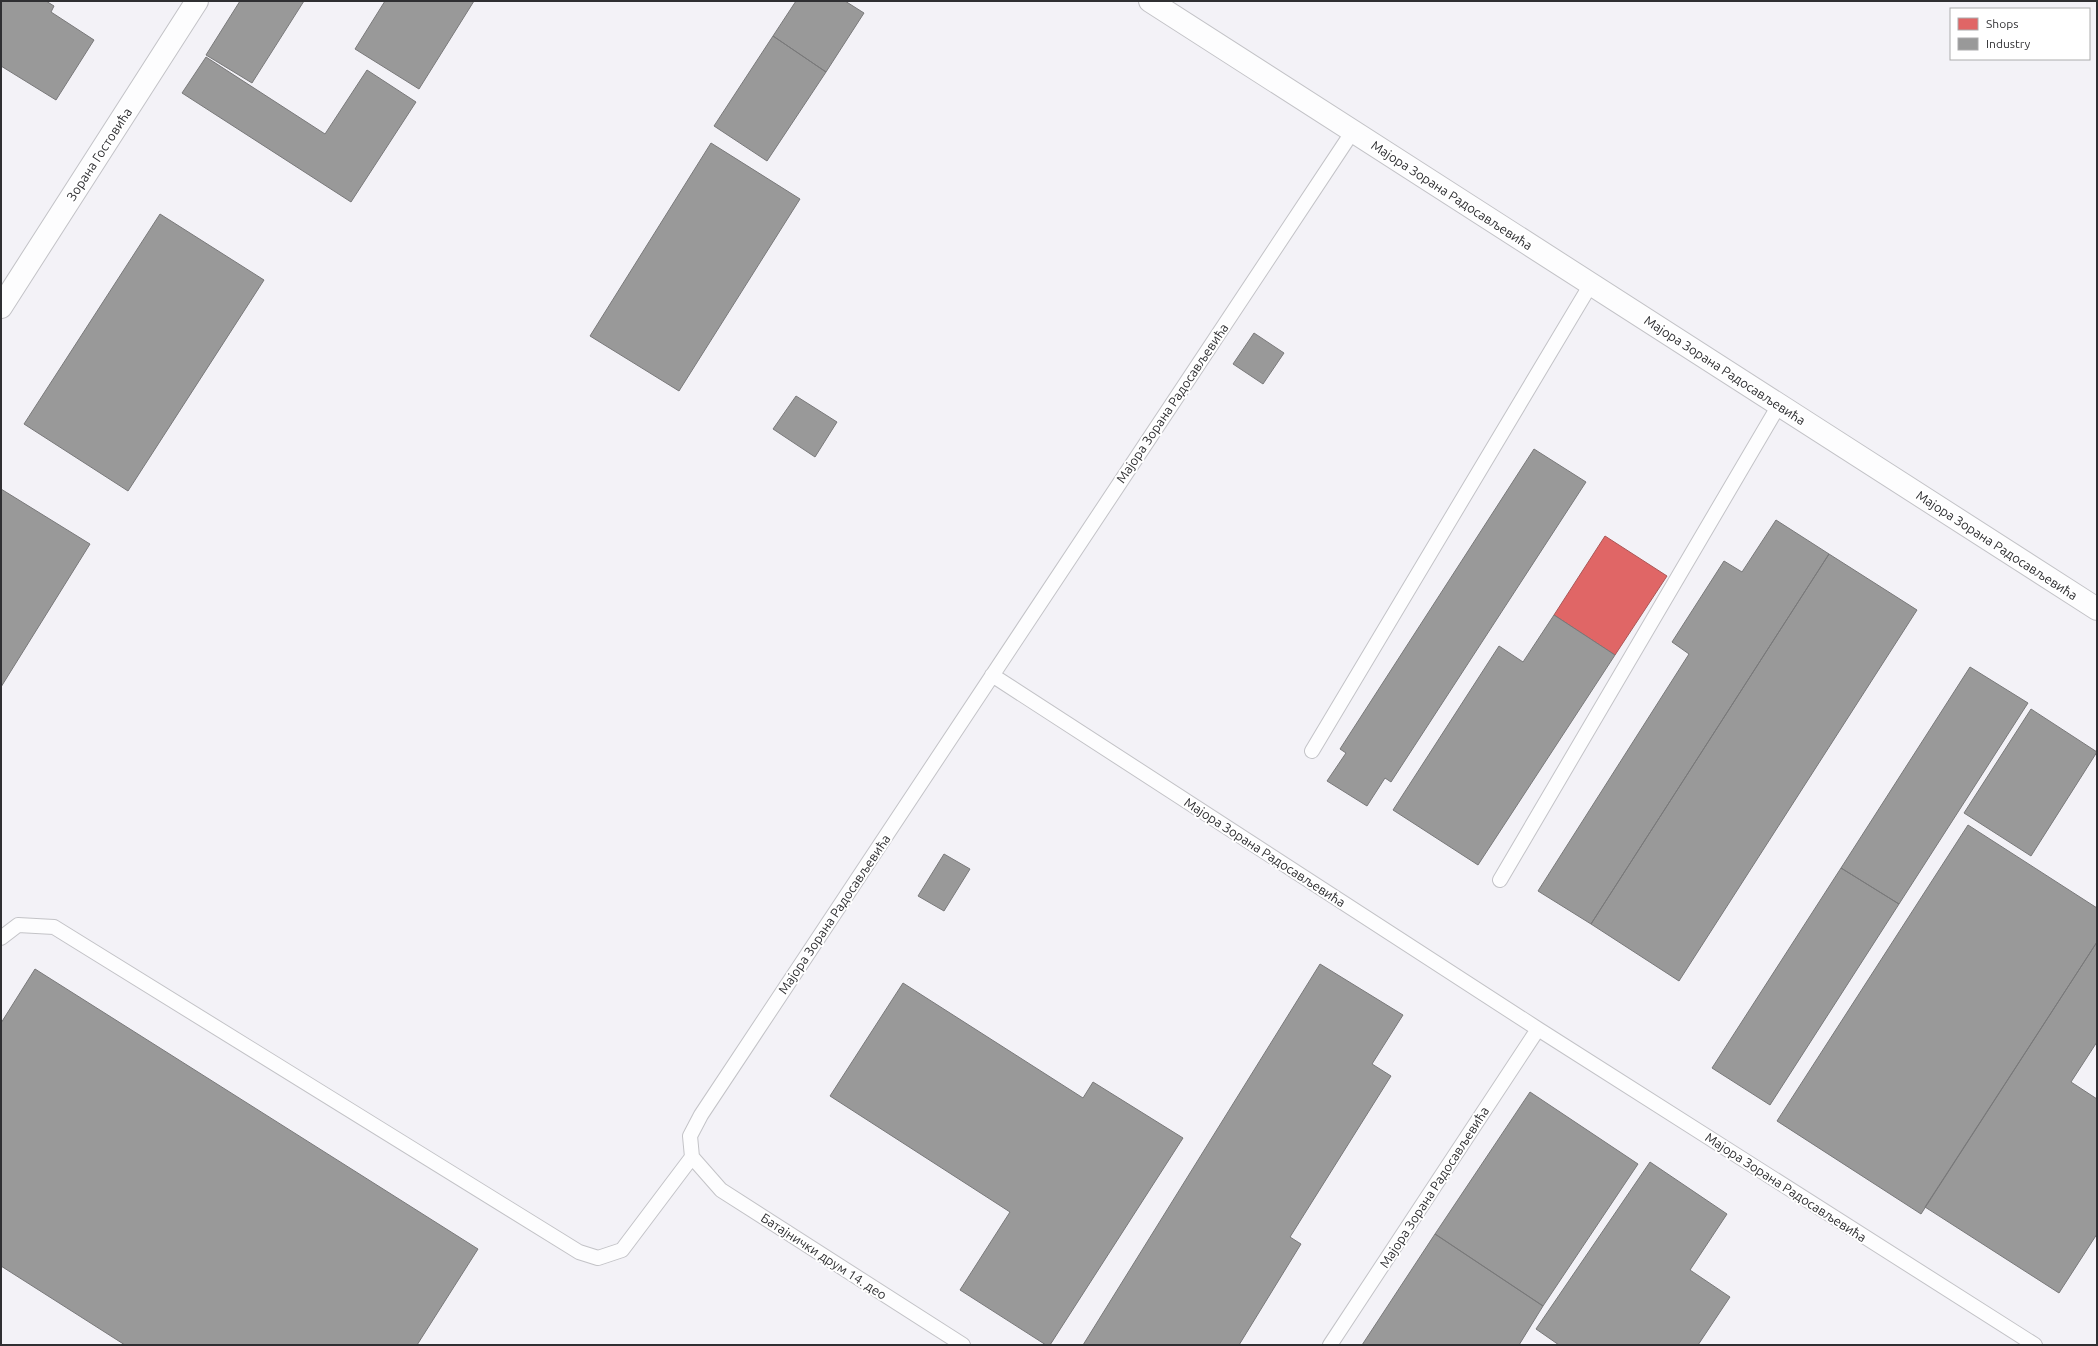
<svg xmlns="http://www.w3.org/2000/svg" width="2098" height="1346" font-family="Ubuntu,sans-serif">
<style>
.shops{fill:#e06666;stroke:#ab5656}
.industry{fill:#999;stroke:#79797a}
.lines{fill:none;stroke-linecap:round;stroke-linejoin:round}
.service-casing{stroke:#c3c3c7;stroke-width:16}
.minor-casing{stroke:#c3c3c7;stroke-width:24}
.secondary-casing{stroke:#c3c3c7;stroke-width:24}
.service{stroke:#fdfdfe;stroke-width:14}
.minor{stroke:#fdfdfe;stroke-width:22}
.secondary{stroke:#fdfdfe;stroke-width:22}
.labels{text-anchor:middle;stroke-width:4;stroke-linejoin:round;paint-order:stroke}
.street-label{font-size:13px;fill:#2f2f32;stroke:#fff}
</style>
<rect width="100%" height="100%" fill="#f3f2f7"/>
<path class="shops" d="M1605,536L1667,576L1615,655L1554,615Z"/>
<path class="industry" d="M1,1H46L54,6L51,12L94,40L56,100L1,66Z
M240,1H304L252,83L206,55Z
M385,1H474L419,89L355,49Z
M796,1H845L864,13L826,72L773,36Z
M773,36L826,72L767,161L714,126Z
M206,57L325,134L367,70L416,102L351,202L182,93Z
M711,143L800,199L679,391L590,336Z
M160,214L264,280L128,491L24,424Z
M1254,333L1284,353L1263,384L1233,364Z
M796,396L837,422L815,457L773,429Z
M1534,449L1586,482L1391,782L1385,778L1367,806L1327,781L1346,753L1340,749Z
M1,489L90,544L1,687Z
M1776,520L1829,554L1591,924L1538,891L1689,654L1672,642L1724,561L1742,572Z
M1829,554L1917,610L1679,981L1591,924Z
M1554,615L1615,655L1478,865L1393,810L1499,646L1523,662Z
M1970,667L2028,703L1899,904L1841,868Z
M2031,709L2097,752L2031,856L1964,813Z
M1968,825L2097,908V942L1921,1214L1777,1121Z
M944,854L970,869L944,911L918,896Z
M1841,868L1899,904L1770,1105L1712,1068Z
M2097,942V1042L2071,1082L2097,1099V1234L2059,1293L1925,1207Z
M1320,964L1403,1015L1372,1064L1391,1076L1290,1237L1301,1244L1239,1345H1083Z
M35,969L478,1249L417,1345H125L1,1266V1023Z
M903,983L1083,1098L1093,1082L1183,1138L1050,1345H1046L960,1290L1010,1212L830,1096Z
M1530,1092L1638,1164L1543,1306L1435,1234Z
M1650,1162L1727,1214L1690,1270L1730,1297L1698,1345H1559L1536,1329Z
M1435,1234L1543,1306L1519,1345H1362Z"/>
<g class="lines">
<defs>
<path id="service" d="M992,675L1538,1029L2035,1345
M1312,751L1591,284
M1500,880L1779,405
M1,938L18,925L54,927L579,1252L598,1258L622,1250L692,1157
M692,1157L690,1136L701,1115L1353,131
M692,1157L721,1190L963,1345
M1330,1345L1538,1029"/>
<path id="minor" d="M1,307L197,1"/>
<path id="secondary" d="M1150,1L2097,609"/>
</defs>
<use href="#service" class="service-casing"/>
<use href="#minor" class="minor-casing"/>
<use href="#secondary" class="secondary-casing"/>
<use href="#service" class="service"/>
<use href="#minor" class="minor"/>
<use href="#secondary" class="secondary"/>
</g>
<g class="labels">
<g class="street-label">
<text transform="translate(99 154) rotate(-57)" y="5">Зорана Гостовића</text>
<text transform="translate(1452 195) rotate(33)" y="5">Мајора Зорана Радосављевића</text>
<text transform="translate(1725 370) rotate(33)" y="5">Мајора Зорана Радосављевића</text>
<text transform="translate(1172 403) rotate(-56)" y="5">Мајора Зорана Радосављевића</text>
<text transform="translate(1997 545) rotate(33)" y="5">Мајора Зорана Радосављевића</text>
<text transform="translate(1265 852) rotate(33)" y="5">Мајора Зорана Радосављевића</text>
<text transform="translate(834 914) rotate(-56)" y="5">Мајора Зорана Радосављевића</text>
<text transform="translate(1434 1187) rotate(-57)" y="5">Мајора Зорана Радосављевића</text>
<text transform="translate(1786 1187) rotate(33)" y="5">Мајора Зорана Радосављевића</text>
<text transform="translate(824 1256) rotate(33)" y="5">Батајнички друм 14. део</text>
</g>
</g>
<rect width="2098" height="1346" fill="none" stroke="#2f2f32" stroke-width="4"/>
<rect x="1950" y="8" width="140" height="52" fill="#ffffff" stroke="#acacad"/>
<rect x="1958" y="18" width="20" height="12" fill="#e06666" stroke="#acacad"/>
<text x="1986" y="28" font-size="12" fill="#2f2f32">Shops</text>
<rect x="1958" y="38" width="20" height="12" fill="#999999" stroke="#acacad"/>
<text x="1986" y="48" font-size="12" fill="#2f2f32">Industry</text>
</svg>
